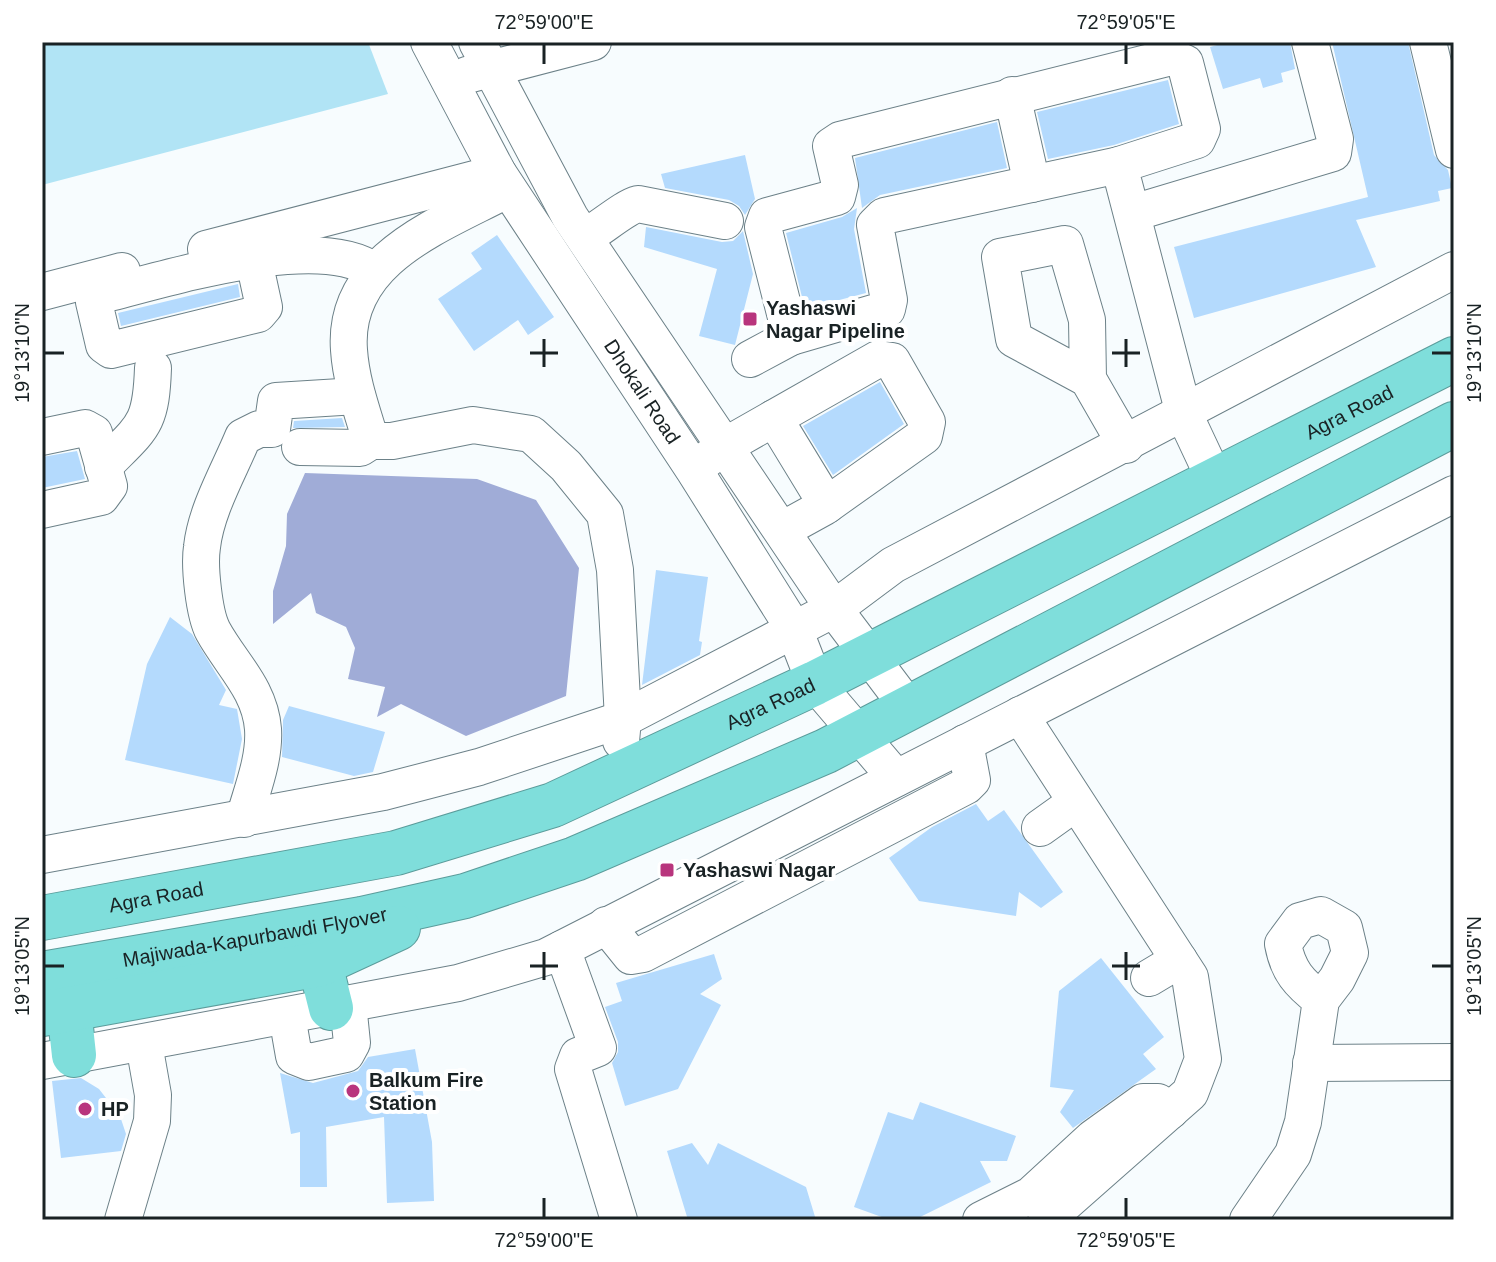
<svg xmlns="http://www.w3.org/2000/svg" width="1496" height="1262" font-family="Helvetica,sans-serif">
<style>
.green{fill:#b1e4f5}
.water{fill:#a0acd7}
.building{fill:#b4dafd}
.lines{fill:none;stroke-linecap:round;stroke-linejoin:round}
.minor-casing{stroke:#6c8188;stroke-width:38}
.highway-casing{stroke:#5b9c9b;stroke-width:46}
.minor{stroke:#fff;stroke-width:36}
.highway{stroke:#7fdedb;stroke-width:44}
.ticks{fill:none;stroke:#192224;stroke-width:3}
.poi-dot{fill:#b8357d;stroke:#fff;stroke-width:3}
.labels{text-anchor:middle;stroke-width:8;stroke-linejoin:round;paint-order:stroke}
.poi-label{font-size:20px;font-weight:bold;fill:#192224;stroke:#fff;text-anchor:start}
.street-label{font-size:20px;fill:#192224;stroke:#fff}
.neatline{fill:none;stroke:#192224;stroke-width:3}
.ticks-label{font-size:20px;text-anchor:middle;fill:#192224}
</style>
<rect width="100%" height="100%" fill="#f7fcfe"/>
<path class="green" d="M42,42H368L388,94L42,185Z"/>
<path class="water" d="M305,473L477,479L536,500L579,568L566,696L466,736L401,704L377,717L385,687L348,679L355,648L346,627L316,613L311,593L273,624V591L286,546L287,514Z"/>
<path class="building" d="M1228,42H1290L1295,69L1281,73L1283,82L1263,88L1260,78L1223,89L1210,47Z
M1332,42H1408L1434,155L1448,170L1452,188L1438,191L1440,201L1356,220L1376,267L1194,318L1174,247L1368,197Z
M1168,80L1179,124L1114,145L1048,159L1037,112Z
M997,122L1007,168L880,195L862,208L855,158Z
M745,155L755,199L745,215L739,206L729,200L665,188L661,174Z
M857,208L854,229L866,293L805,309L786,233L842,217Z
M646,227L722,242L733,241L743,231L753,274L735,345L699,336L717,269L644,247Z
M497,235L554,317L528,335L518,320L474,351L438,299L482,269L471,253Z
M238,284L240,297L121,326L118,313Z
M880,382L904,424L833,475L803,426Z
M342,418L345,427L293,428L294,421Z
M77,451L85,479L42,488V457Z
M656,570L708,577L699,641L702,642L700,655L642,685Z
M170,617L192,634L226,690L219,705L237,709L242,739L233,784L125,760L147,664Z
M289,706L385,732L373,772L354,776L282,757L283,720Z
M976,804L988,821L1004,810L1063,892L1041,908L1019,892L1016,916L919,901L889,858L932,827Z
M714,954L722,979L700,994L721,1005L678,1089L625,1106L612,1063L618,1052V1042L605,1007L622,1001L616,983Z
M1101,958L1164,1037L1143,1054L1156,1069L1073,1128L1060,1112L1074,1090L1050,1087L1059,991Z
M415,1049L432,1142L434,1201L387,1203L384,1117L326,1127L327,1187H300V1132L291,1134L280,1073L313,1083L358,1071L368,1057Z
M81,1078L99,1089L120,1116L126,1134L121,1151L61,1158L52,1081Z
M920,1102L1016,1136L1007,1161H980L991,1182L914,1220H890L854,1207L888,1112L913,1120Z
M692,1143L708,1165L718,1143L806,1187L816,1220H688L667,1151Z"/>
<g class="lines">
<defs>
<g id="minor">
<path id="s1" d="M429,42L498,173L694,470L794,629L815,683L896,778"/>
<path d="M477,42L570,217L834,609L908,707"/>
<path d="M1428,42L1454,150"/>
<path d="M467,75L593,42"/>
<path d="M1012,95L1032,184"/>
<path d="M508,189C443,224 342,258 349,350C351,381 362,411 371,441H392L473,425L531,434L566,466L605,514L615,570L623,719L621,741"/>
<path d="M1133,213L1333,153L1335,139L1310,42"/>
<path d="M585,237C600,229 625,207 638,204L725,221"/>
<path d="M206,249L498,173"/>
<path d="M254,261L264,307L258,314L111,350L104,345L94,302L98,296C164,280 317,230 374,271"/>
<path d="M42,292L122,271"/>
<path d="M791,337L763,227L767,216L837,197L840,185L831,146L840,140L1171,57L1185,63L1202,129L1197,140L1119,165L1184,414L1215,480"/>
<path d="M750,359L791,337L887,309L889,300L875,225L884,216L1119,165"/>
<path d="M1088,379L1087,320L1065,244L1000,257L1014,339L1088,379L1126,445"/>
<path d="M774,418L827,505"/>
<path d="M42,437L85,428L94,433L109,486L101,497L42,510"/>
<path d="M300,447L360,448L371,441"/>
<path d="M706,460L725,446L878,359L892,361L927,422L924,436L824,507L784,529"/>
<path d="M103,467C143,426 151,426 153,368"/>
<path d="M1020,715L1190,977L1203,1059L1190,1093L1046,1220"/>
<path d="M244,819C252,790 265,759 263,729C260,689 231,664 213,631C204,614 199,566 202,547C206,510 229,471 243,437L259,429H272L276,401L357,396"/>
<path d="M1040,828L1075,803"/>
<path d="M42,855L383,792L479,767L623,719L834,609L893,565L1454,270"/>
<path d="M606,925L631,956L643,954L966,786L972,780L965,743"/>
<path d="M562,949L598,1048L578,1056L573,1069L619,1220"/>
<path d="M1149,978L1179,960"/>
<path d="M287,1016L294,1056L309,1062L346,1054L352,1043L348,1004"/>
<path d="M42,1061L458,983L546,957L1454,494"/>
<path d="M1311,1063L1454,1062"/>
<path d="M123,1220L152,1121L153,1095L144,1044"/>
<path d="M981,1220L1031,1195L1093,1138L1143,1102H1158L1170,1111"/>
<path d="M1248,1220L1293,1154L1303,1122L1321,1000L1337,979L1350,953L1344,928L1321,915L1300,921L1283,944C1288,971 1299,983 1321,1000"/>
</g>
<g id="highway">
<path id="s2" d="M42,918L396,853L553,805L815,683L1454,359"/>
<path d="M320,964L331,1008"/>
<path id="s3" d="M42,974L362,919L465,896L575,859L826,751L1454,424"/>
<path d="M69,1009L74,1055"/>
<path d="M42,1014L320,964L398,928"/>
</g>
</defs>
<use href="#minor" class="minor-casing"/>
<use href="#highway" class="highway-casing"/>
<use href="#minor" class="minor"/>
<use href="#highway" class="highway"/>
</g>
<path class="ticks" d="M544,44V64M1126,44V64M544,339V367M1126,339V367M44,353H64M530,353H558M1112,353H1140M1432,353H1452M544,952V980M1126,952V980M44,966H64M530,966H558M1112,966H1140M1432,966H1452M544,1198V1218M1126,1198V1218"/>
<g class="poi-dot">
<rect x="742" y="311" width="16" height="16" rx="4"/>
<rect x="659" y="862" width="16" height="16" rx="4"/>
<circle cx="353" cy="1091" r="8"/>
<circle cx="85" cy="1109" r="8"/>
</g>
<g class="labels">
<g class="poi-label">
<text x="766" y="315">Yashaswi<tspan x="766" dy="23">Nagar Pipeline</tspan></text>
<text x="683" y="877">Yashaswi Nagar</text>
<text x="369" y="1087">Balkum Fire<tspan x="369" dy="23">Station</tspan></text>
<text x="101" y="1116">HP</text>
</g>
<g class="street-label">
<text dy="7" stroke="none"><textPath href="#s1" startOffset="410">Dhokali Road</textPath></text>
<text dy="7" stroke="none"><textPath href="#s2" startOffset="1412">Agra Road</textPath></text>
<text dy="7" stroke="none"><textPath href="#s2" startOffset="764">Agra Road</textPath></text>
<text dy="7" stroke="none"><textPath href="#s2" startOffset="116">Agra Road</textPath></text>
<text dy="7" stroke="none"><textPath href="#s3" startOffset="216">Majiwada-Kapurbawdi Flyover</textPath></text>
</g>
</g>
<rect width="1496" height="1262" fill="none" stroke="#ffffff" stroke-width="88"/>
<rect x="44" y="44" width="1408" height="1174" class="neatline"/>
<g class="ticks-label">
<text x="544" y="29">72°59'00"E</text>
<text x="1126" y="29">72°59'05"E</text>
<text transform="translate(22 353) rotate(-90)" y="7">19°13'10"N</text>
<text transform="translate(1474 353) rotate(-90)" y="7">19°13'10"N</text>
<text transform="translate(22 966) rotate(-90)" y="7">19°13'05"N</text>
<text transform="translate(1474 966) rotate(-90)" y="7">19°13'05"N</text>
<text x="544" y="1247">72°59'00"E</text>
<text x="1126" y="1247">72°59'05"E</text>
</g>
</svg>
